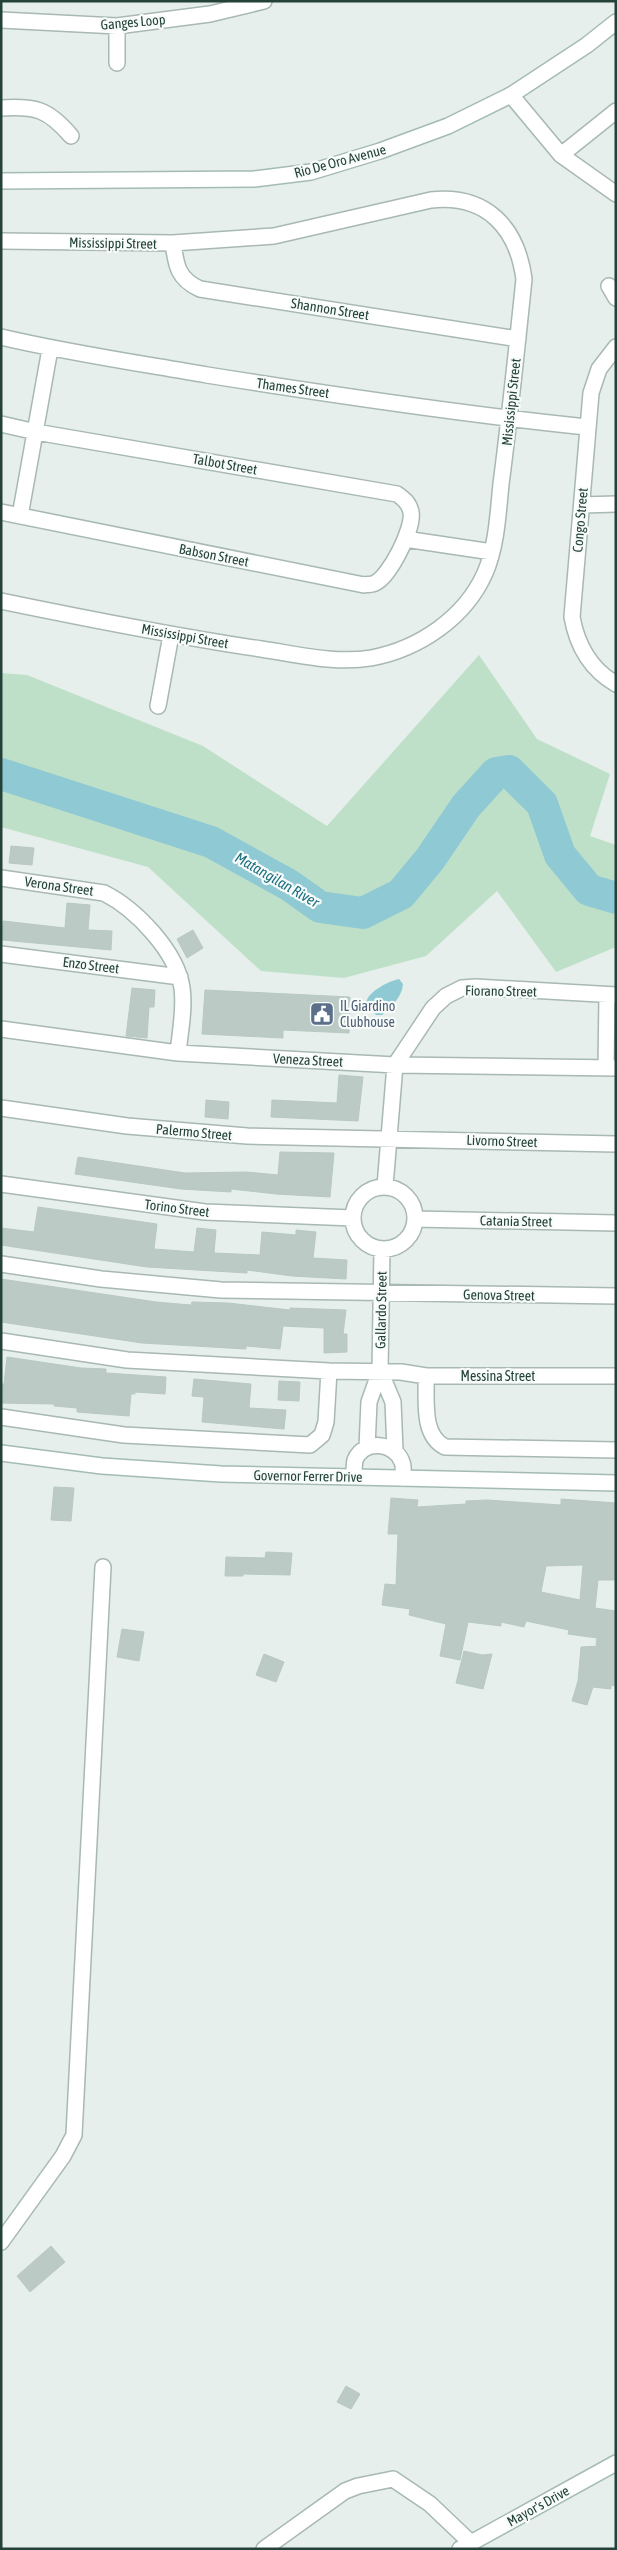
<svg xmlns="http://www.w3.org/2000/svg" width="617" height="2550" font-family="'Asap Condensed',sans-serif">
<style>
.green{fill:#bfe0c8}
.water{fill:#8ec9d4}
.lines{fill:none;stroke-linecap:round;stroke-linejoin:round}
.river{stroke:#8ec9d4;stroke-width:32}
.building{fill:#bbcac4;stroke:#b8c9c2;fill-rule:evenodd}
.street-casing{stroke:#a8b8b2;stroke-width:18}
.secondary-casing{stroke:#a4bbb3;stroke-width:18}
.street{stroke:#fff;stroke-width:15}
.secondary{stroke:#fff;stroke-width:15}
.labels{text-anchor:middle;stroke-width:4.5;stroke-linejoin:round;paint-order:stroke}
.street-label{font-size:14px;fill:#24423a;stroke:#f7fbf9}
.service-label{font-size:14px;fill:#4e5e75;stroke:#f7fbf9;text-anchor:start}
.water-label{font-size:15px;font-style:italic;fill:#1c6f80;stroke:#f7fbf9}
</style>
<rect width="100%" height="100%" fill="#e6efeb"/>
<path class="green" d="M479,655L537,739L610,774L590,836L616,845V947L556,972L497,891L426,956L344,978L261,971L148,867L1,827V673L27,675L203,746L327,826Z"/>
<path class="water" d="M399,979L403,984C402,997 391,1007 382,1015H376L366,1003C367,992 389,981 399,979Z"/>
<g class="lines">
<path class="river" d="M1,774L211,842L289,885L320,907L363,913L401,894L430,859L466,806L496,773L509,771L542,804L560,855L589,890L616,898"/>
</g>
<path class="building" d="M11,846L34,848L32,865L9,863Z
M67,903L90,905L88,930L112,931L111,950L2,940L3,921L65,928Z
M193,930L203,948L187,958L177,939Z
M132,988L155,990L154,1007H149L147,1038L126,1036Z
M205,990L350,997L349,1033L283,1030V1038L202,1034Z
M339,1075L363,1077L358,1121L271,1117L272,1100L337,1103Z
M206,1100L229,1102L228,1119L205,1117Z
M280,1152L334,1153L330,1197L276,1194L231,1189V1192L181,1189L75,1174L78,1157L185,1173L247,1172L278,1175Z
M38,1207L157,1224L154,1249L194,1252L197,1228L216,1230L214,1253L260,1255L262,1232L296,1235V1230L316,1232L313,1258L347,1260L346,1279L292,1276L247,1270V1273L147,1267L1,1245V1228L34,1232Z
M1,1279L156,1302L191,1305L192,1302L228,1303L290,1310V1308L346,1310L343,1334H347V1352L324,1353V1328L283,1326L280,1349L246,1346V1349L142,1343L1,1322Z
M7,1357L81,1368L106,1369V1373L166,1377L165,1394L135,1392V1394H131L129,1416L77,1412V1408L54,1406V1404L1,1403V1384H4Z
M194,1379L251,1384L249,1408L286,1410L284,1429L202,1422L204,1397L192,1396Z
M279,1381L300,1382L299,1401L278,1400Z
M54,1487L74,1488L71,1521L51,1520Z
M391,1498L418,1500L417,1507L466,1504V1501L487,1500L561,1505V1499L616,1503V1580H598L595,1608L616,1611V1686L611,1685V1689L593,1687L587,1705L572,1701L578,1681L581,1647L601,1646L596,1645L597,1638L568,1634L569,1630L526,1621L524,1627L501,1622V1626L468,1622L460,1660L440,1656L446,1624L409,1615L410,1609L382,1605L385,1584L396,1585L398,1534H388ZM583,1565L580,1600L541,1592L546,1566Z
M266,1552L292,1553L290,1575L243,1574V1576H225L226,1557L265,1558Z
M122,1629L144,1632L139,1661L117,1657Z
M464,1651L482,1655L492,1654L483,1689L456,1683Z
M264,1654L284,1662L276,1682L256,1675Z
M51,2246L65,2262L30,2292L17,2276Z
M346,2386L360,2394L351,2409L337,2402Z"/>
<g class="lines">
<defs>
<path id="street" d="M1,20L117,26L210,14L264,1
M117,26V63
M511,95L561,155L616,194
M1,108C36,106 48,109 71,136
M561,155L616,111
M1,241L173,243L274,236L431,200C486,194 517,227 524,279C517,347 510,415 501,484C498,513 497,545 485,573C465,618 419,649 371,658C335,664 296,654 261,649C174,636 88,619 1,601
M173,243C176,266 178,279 200,289L518,339
M609,286L616,298
M1,337C69,353 138,363 207,375C333,395 460,414 587,427
M616,347L599,369L591,393L572,617C577,645 590,669 616,684
M1,424L36,432L397,494C404,499 409,503 411,512C414,528 390,576 375,583C372,585 367,584 364,585L1,512
M582,505L616,504
M20,516L50,349
M405,539L492,552
M158,706L171,635
M1,878L104,893C136,909 177,952 182,988C185,1009 180,1032 178,1053
M1,954L180,977
M1,1029L178,1053L395,1065L616,1068
M606,1068L607,995
M1,1108L127,1126L247,1136L616,1144
M1,1184L205,1212L353,1218
M385,1186L395,1065L433,1008L446,996L462,988L476,987L616,995
M353 1218a31 31 0 1 1 62 0a31 31 0 1 1-62 0Z
M415,1219L616,1223
M1,1264L101,1279L221,1290L616,1296
M1,1341L127,1360L329,1371L401,1372L426,1376H616
M380,1371L393,1402L395,1450
M426,1376C427,1399 421,1435 445,1447L616,1450
M1,1417L124,1435L310,1445L322,1435L326,1422L329,1371
M367,1447L369,1402L380,1371L382,1249
M354,1476C354,1472 354,1465 355,1460C364,1439 395,1442 402,1462C404,1466 403,1473 403,1478
M1,2242L63,2156L74,2135L103,1567
M264,2549L345,2491L358,2486L393,2479L430,2504L471,2543"/>
<path id="secondary" d="M1,181L254,179L311,172L380,151L448,126L511,95L587,45L616,22
M1,1453L102,1466L221,1474L616,1483
M460,2549L616,2463"/>
</defs>
<use href="#street" class="street-casing"/>
<use href="#secondary" class="secondary-casing"/>
<use href="#street" class="street"/>
<use href="#secondary" class="secondary"/>
</g>
<defs>
<symbol id="civic-square" viewBox="-11 -11 22 22"><rect x="-9" y="-9" width="18" height="18" rx="4" fill="#5c6f8a" stroke="#f7fbf9"/><path d="M-.6-6.5H3V-4.5H.6V-3L4-1V1h2V6H-6V1h2V-1L-.6-3ZM-1.2 2.5V6h2.4V2.5Z" fill="#fff"/></symbol>
</defs>
<g fill-rule="evenodd">
<use href="#civic-square" x="308" y="1000" width="28" height="28"/>
</g>
<g class="labels">
<g class="street-label">
<text transform="translate(133 22) rotate(-5)" y="5">Ganges Loop</text>
<text transform="translate(340 161) rotate(-15)" y="5">Rio De Oro Avenue</text>
<text transform="translate(113 243) rotate(1)" y="5">Mississippi Street</text>
<text transform="translate(330 309) rotate(9)" y="5">Shannon Street</text>
<text transform="translate(293 388) rotate(8)" y="5">Thames Street</text>
<text transform="translate(511 402) rotate(-84)" y="5">Mississippi Street</text>
<text transform="translate(225 464) rotate(10)" y="5">Talbot Street</text>
<text transform="translate(580 520) rotate(-85)" y="5">Congo Street</text>
<text transform="translate(214 555) rotate(11)" y="5">Babson Street</text>
<text transform="translate(185 636) rotate(10)" y="5">Mississippi Street</text>
<text transform="translate(59 886) rotate(8)" y="5">Verona Street</text>
<text transform="translate(91 965) rotate(7)" y="5">Enzo Street</text>
<text transform="translate(501 991) rotate(1)" y="5">Fiorano Street</text>
<text transform="translate(308 1060) rotate(3)" y="5">Veneza Street</text>
<text transform="translate(194 1132) rotate(5)" y="5">Palermo Street</text>
<text transform="translate(502 1141) rotate(2)" y="5">Livorno Street</text>
<text transform="translate(177 1208) rotate(7)" y="5">Torino Street</text>
<text transform="translate(516 1221) rotate(1)" y="5">Catania Street</text>
<text transform="translate(499 1295) rotate(1)" y="5">Genova Street</text>
<text transform="translate(381 1310) rotate(-89)" y="5">Gallardo Street</text>
<text x="498" y="1381">Messina Street</text>
<text transform="translate(308 1476) rotate(1)" y="5">Governor Ferrer Drive</text>
<text transform="translate(538 2506) rotate(-29)" y="5">Mayor's Drive</text>
</g>
<g class="service-label">
<text x="340" y="1011">IL Giardino<tspan x="340" dy="16">Clubhouse</tspan></text>
</g>
<g class="water-label">
<text transform="translate(277 880) rotate(30)" y="5">Matangilan River</text>
</g>
</g>
<rect width="617" height="2550" fill="none" stroke="#24423a" stroke-width="5"/>
</svg>
